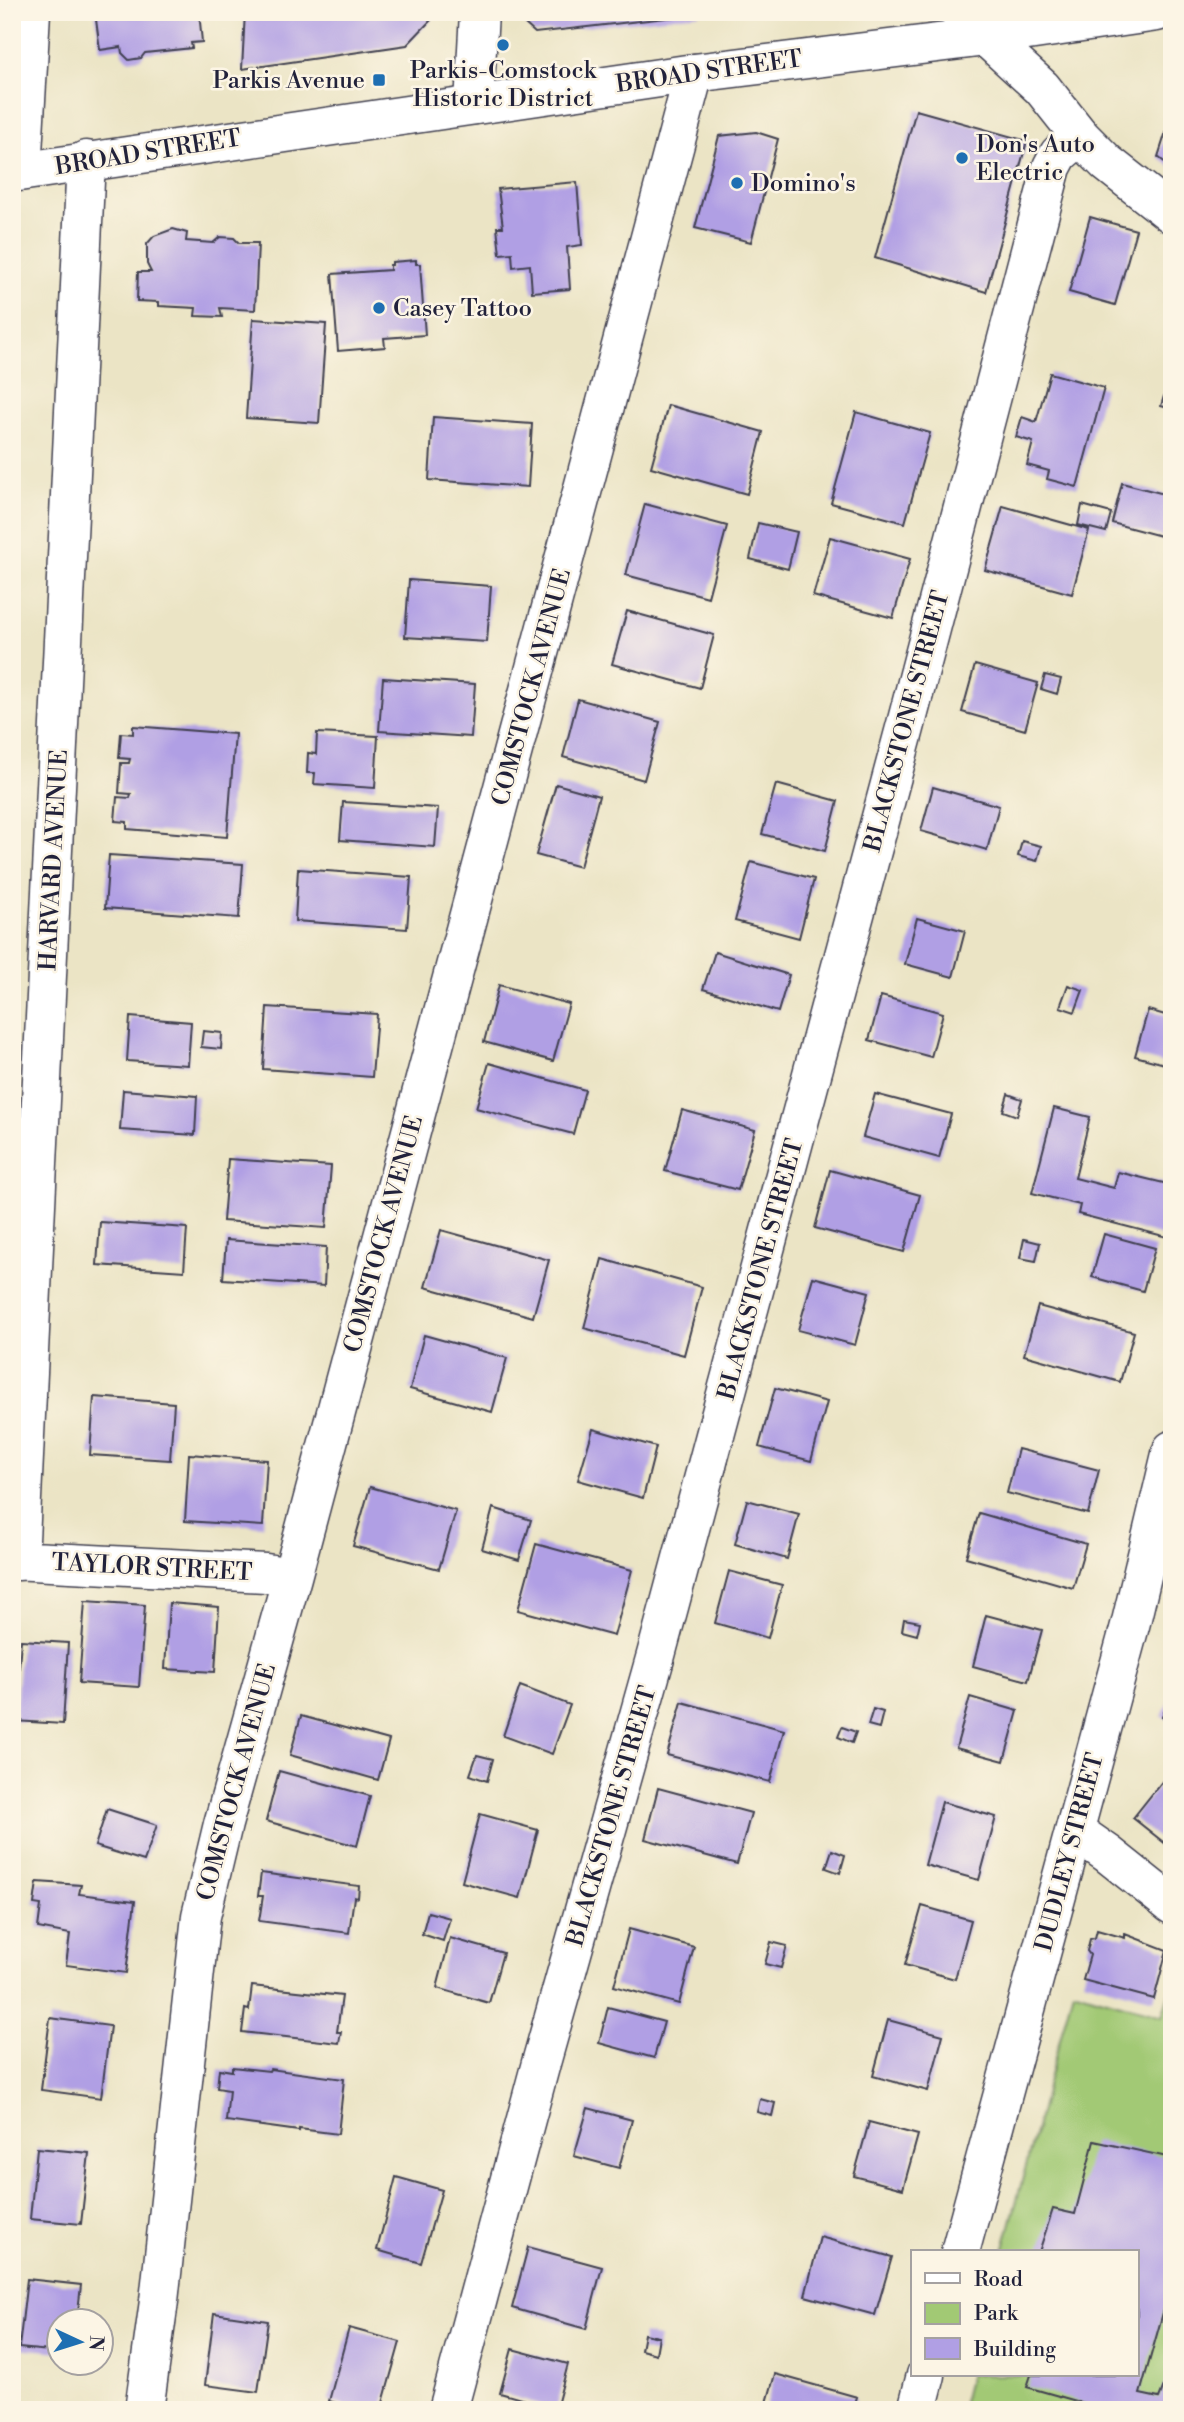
<svg xmlns="http://www.w3.org/2000/svg" width="1184" height="2422" font-family="'Libre Bodoni',serif">
<style>
.green{fill:#a2c974;stroke:#627658;stroke-width:2}
.building{fill:#b09fe4}
.lines{fill:none;stroke-linecap:round;stroke-linejoin:round}
.street-casing{stroke:#403f50;stroke-width:41}
.secondary-casing{stroke:#403f50;stroke-width:41}
.primary-casing{stroke:#403f50;stroke-width:41}
.street{stroke:#fff;stroke-width:38}
.secondary{stroke:#fff;stroke-width:38}
.primary{stroke:#fff;stroke-width:38}
.poi-dot{fill:#1f6fb2;stroke:#fcf5e5;stroke-width:2.5}
.labels{text-anchor:middle;stroke-width:5;stroke-linejoin:round;paint-order:stroke}
.poi-label{font-size:24px;fill:#22223b;stroke:#fcf5e5;text-anchor:start}
.street-label{font-size:24px;fill:#22223b;stroke:#fcf5e5}
</style>
<rect width="100%" height="100%" fill="#fcf5e5"/>
<filter id="ink" filterUnits="userSpaceOnUse"><feTurbulence type="fractalNoise" baseFrequency=".0143" numOctaves="2"/><feDisplacementMap in="SourceGraphic" scale="14" xChannelSelector="R" yChannelSelector="G"/><feConvolveMatrix kernelMatrix="1 2 1 2 8 2 1 2 1" color-interpolation-filters="sRGB"/></filter>
<filter id="wash" filterUnits="userSpaceOnUse"><feTurbulence type="fractalNoise" baseFrequency=".00686" numOctaves="4" result="noise"/><feDisplacementMap in="SourceGraphic" scale="28" xChannelSelector="R" yChannelSelector="G"/><feGaussianBlur stdDeviation="1.57" result="paint"/><feColorMatrix in="noise" values="0 0 0 0 0 0 0 0 0 0 0 0 0 0 0 0 0 1.4 0 .05"/><feComposite in="paint" operator="in"/></filter>
<g filter="url(#wash)">
<rect width="100%" height="100%" fill="#ebe4c5"/>
<path class="green" d="M1172,1985V2410H961L970,2375H1137V2252H1003L1073,1990L1162,2016Z"/>
<g id="blocks">
<path class="building" d="M95,12H199L202,42L191,43L192,48L145,53L141,58L129,60L122,53L121,47L100,50Z
M245,12H432L431,20L407,45L242,69Z
M525,12H700V14L535,33L524,23Z
M916,110L1027,141L986,292L875,258Z
M1172,113V168L1158,157Z
M756,132L778,139L751,242L695,228L719,136Z
M577,182L582,245L567,247L570,289L532,292L530,265L513,267L512,253L500,254L497,227H503L498,189Z
M1090,217L1136,230L1115,305L1069,292Z
M173,229L187,233L186,241L213,243L220,237L234,238L239,243H258L255,310L220,308L222,317L195,316L196,308L159,306V302L137,301L138,272H151L147,264V244L154,236Z
M416,260V264H420L425,335L384,338L385,347L338,351L332,274L390,270V265H392V262Z
M253,319L326,324L319,423L246,418Z
M1172,370V409L1161,406Z
M1050,373L1104,388L1077,487L1047,479L1049,471L1027,465L1033,442L1016,437L1022,417L1036,422Z
M668,405L763,432L747,494L651,467Z
M856,412L930,433L905,523L831,503Z
M433,417L532,424L528,487L429,480Z
M1122,483L1172,496V539L1112,523Z
M645,504L727,526L708,597L626,575Z
M1082,505L1111,513L1106,532L1078,525Z
M1003,506L1089,530L1072,594L985,570Z
M758,523L797,532L788,569L750,559Z
M830,537L910,559L893,618L813,596Z
M409,580L491,586L487,642L405,637Z
M627,611L714,635L700,688L612,664Z
M975,665L1038,683L1025,730L962,712Z
M1045,675L1061,679L1057,694L1041,689Z
M383,678L475,684L471,737L379,731Z
M578,699L660,722L644,780L563,757Z
M133,726L235,734L227,837L127,829V822L115,821L117,797L130,798L131,794L119,793L121,763H129L130,759L119,758L121,733L133,734Z
M317,733L378,736L375,788L314,784L315,773H307L308,753L316,754Z
M556,784L599,796L580,867L536,855Z
M776,784L838,801L825,851L762,834Z
M933,787L999,806L987,850L921,831Z
M343,802L438,808L435,847L340,840Z
M1022,841L1041,846L1037,861L1018,856Z
M109,855L243,864L239,918L105,908Z
M751,862L814,879L799,938L735,921Z
M298,869L411,877L407,929L295,921Z
M917,918L965,931L953,977L905,964Z
M715,952L789,975L778,1012L703,989Z
M499,985L569,1004L553,1061L484,1042Z
M1068,985L1083,990L1075,1012L1060,1007Z
M881,996L943,1013L931,1057L869,1040Z
M267,1007L377,1014L372,1077L263,1069Z
M1148,1010L1172,1017V1066L1135,1056Z
M130,1017L191,1022L188,1065L127,1061Z
M203,1031L222,1033L221,1049L201,1047Z
M489,1063L585,1090L573,1134L476,1108Z
M123,1090L197,1096L195,1135L120,1130Z
M875,1094L951,1114L939,1158L863,1137Z
M1008,1094L1022,1099L1017,1116L1003,1111Z
M1054,1108L1090,1117L1075,1178L1114,1188L1118,1172L1172,1185L1171,1238L1078,1214L1080,1205L1032,1193Z
M682,1110L755,1130L738,1190L665,1171Z
M228,1159L331,1166L326,1228L223,1221Z
M830,1170L920,1195L904,1252L815,1228Z
M100,1222L187,1228L184,1271L97,1265Z
M441,1230L549,1260L533,1317L425,1287Z
M1104,1234L1155,1248L1143,1291L1092,1277Z
M1024,1239L1040,1243L1036,1261L1020,1258Z
M226,1240L326,1247L324,1286L223,1279Z
M602,1259L702,1287L684,1355L584,1328Z
M813,1277L869,1292L855,1345L798,1330Z
M1038,1306L1134,1332L1120,1382L1024,1355Z
M424,1335L507,1358L492,1412L410,1389Z
M775,1388L827,1402L811,1461L759,1447Z
M94,1397L174,1403L170,1460L90,1455Z
M593,1429L656,1447L643,1498L578,1480Z
M1018,1449L1099,1470L1088,1514L1007,1493Z
M189,1454L267,1460L263,1526L185,1521Z
M370,1487L456,1511L439,1569L353,1546Z
M747,1500L799,1514L787,1559L735,1544Z
M493,1508L531,1520L519,1560L482,1549Z
M979,1513L1086,1544L1073,1588L966,1557Z
M536,1544L632,1570L614,1636L518,1610Z
M729,1571L782,1585L768,1638L715,1623Z
M85,1601L145,1605L139,1687L79,1683Z
M169,1603L219,1607L215,1672L165,1669Z
M986,1615L1042,1630L1028,1681L973,1666Z
M904,1619L920,1622L917,1635L902,1631Z
M21,1640L68,1643L63,1724L15,1721Z
M520,1686L570,1705L552,1754L503,1736Z
M1172,1692V1720L1162,1717Z
M970,1697L1018,1711L1004,1761L956,1748Z
M682,1702L784,1730L770,1782L667,1755Z
M873,1709L883,1712L879,1728L868,1725Z
M301,1716L389,1740L378,1780L290,1755Z
M842,1727L856,1732L852,1743L838,1737Z
M477,1755L493,1759L487,1781L470,1775Z
M1172,1769V1849L1133,1818Z
M279,1771L370,1796L357,1846L266,1821Z
M658,1788L751,1813L737,1864L645,1839Z
M942,1802L996,1817L979,1880L925,1865Z
M107,1809L157,1825L144,1861L95,1846Z
M480,1814L538,1830L520,1898L462,1882Z
M832,1850L845,1855L840,1873L826,1868Z
M261,1873L359,1886L358,1898L354,1897L349,1933L259,1921L263,1896H258Z
M37,1882L81,1885L79,1894L135,1901L126,1973L66,1965L70,1934L38,1928L41,1905L34,1904Z
M922,1906L971,1920L955,1979L905,1965Z
M428,1912L450,1918L443,1941L422,1934Z
M629,1929L694,1947L679,2004L614,1986Z
M1097,1930L1125,1938V1934L1167,1950L1154,1999L1083,1980L1090,1955L1087,1951L1090,1939L1095,1938Z
M450,1938L503,1953L489,2003L437,1988Z
M771,1942L787,1946L781,1968L765,1964Z
M252,1986L342,1996L337,2032H341L339,2043L242,2032L245,2009L249,2010Z
M608,2007L664,2022L654,2058L599,2043Z
M50,2018L110,2026L101,2098L41,2090Z
M888,2020L943,2035L928,2091L873,2076Z
M232,2067L269,2071L270,2069L344,2079L338,2134L299,2129V2131L226,2121L229,2090L217,2088L219,2069L232,2071Z
M760,2099L775,2103L772,2116L757,2112Z
M588,2108L632,2120L619,2168L574,2156Z
M869,2122L918,2135L903,2189L854,2176Z
M1094,2141L1172,2158V2281L1140,2394L1159,2398L1167,2378L1172,2379V2410H1108L1027,2387L1031,2375H1137V2252H1039L1053,2209L1075,2214Z
M37,2148L89,2153L81,2224L30,2219Z
M396,2177L442,2190L421,2263L377,2250Z
M820,2237L892,2257L875,2315L805,2296Z
M528,2247L602,2267L586,2329L512,2308Z
M27,2279L81,2285L77,2320H60V2352L19,2348Z
M214,2313L268,2321L258,2392L205,2385Z
M349,2328L400,2342L381,2410H359L329,2401Z
M644,2334L659,2337L656,2354L641,2350Z
M512,2349L568,2364L556,2409L500,2393Z
M775,2374L857,2397L853,2410H765Z"/>
</g>
</g>
<g filter="url(#ink)">
<use href="#blocks" fill-opacity="0" stroke="#403f50" stroke-width="2"/>
<g class="lines">
<defs>
<path id="street" d="M959,12L986,37
M474,105L479,12
M1080,136L1107,163L1172,214
M22,171L31,12
M12,1560L266,1573L292,1577
M19,1561L86,160
M1075,1831L1108,1854L1172,1905
M144,2410L159,2301L201,1916L223,1824L292,1577L694,73"/>
<path id="secondary" d="M960,2252L1131,1622L1172,1450
M448,2410L541,2063L656,1655L905,728L1052,167L1059,154L1080,136L1042,88L986,37
M917,2410L926,2375"/>
<path id="primary" d="M12,173L694,73L986,37L1157,12"/>
</defs>
<use href="#street" class="street-casing"/>
<use href="#secondary" class="secondary-casing"/>
<use href="#primary" class="primary-casing"/>
<use href="#street" class="street"/>
<use href="#secondary" class="secondary"/>
<use href="#primary" class="primary"/>
</g>
</g>
<g class="poi-dot">
<circle cx="503" cy="45" r="7"/>
<rect x="372" y="73" width="14" height="14" rx="3.5"/>
<circle cx="962" cy="158" r="7"/>
<circle cx="737" cy="183" r="7"/>
<circle cx="379" cy="308" r="7"/>
</g>
<g class="labels">
<g class="poi-label">
<text x="503" y="78" text-anchor="middle">Parkis-Comstock<tspan x="503" dy="28">Historic District</tspan></text>
<text x="365" y="88" text-anchor="end">Parkis Avenue</text>
<text x="976" y="152">Don's Auto<tspan x="976" dy="28">Electric</tspan></text>
<text x="751" y="191">Domino's</text>
<text x="393" y="316">Casey Tattoo</text>
</g>
<g class="street-label">
<text transform="translate(709 71) rotate(-8)" y="8">BROAD STREET</text>
<text transform="translate(148 152) rotate(-9)" y="8">BROAD STREET</text>
<text transform="translate(531 687) rotate(-75)" y="8">COMSTOCK AVENUE</text>
<text transform="translate(906 721) rotate(-75)" y="8">BLACKSTONE STREET</text>
<text transform="translate(53 860) rotate(-87)" y="8">HARVARD AVENUE</text>
<text transform="translate(383 1234) rotate(-75)" y="8">COMSTOCK AVENUE</text>
<text transform="translate(760 1269) rotate(-75)" y="8">BLACKSTONE STREET</text>
<text transform="translate(152 1567) rotate(3)" y="8">TAYLOR STREET</text>
<text transform="translate(236 1782) rotate(-75)" y="8">COMSTOCK AVENUE</text>
<text transform="translate(611 1816) rotate(-74)" y="8">BLACKSTONE STREET</text>
<text transform="translate(1069 1852) rotate(-75)" y="8">DUDLEY STREET</text>
</g>
</g>
<rect width="1184" height="2422" fill="none" stroke="#fcf5e5" stroke-width="42"/>
<rect x="911" y="2250" width="228" height="126" fill="#fcf5e5" stroke="#a5a1a1" stroke-width="2"/>
<rect x="925" y="2273" width="35" height="10" fill="#ffffff" stroke="#a5a1a1" stroke-width="2"/>
<text x="974" y="2286" font-size="21" fill="#22223b">Road</text>
<rect x="925" y="2303" width="35" height="21" fill="#a2c974" stroke="#a5a1a1" stroke-width="2"/>
<text x="974" y="2320" font-size="21" fill="#22223b">Park</text>
<rect x="925" y="2338" width="35" height="21" fill="#b09fe4" stroke="#a5a1a1" stroke-width="2"/>
<text x="974" y="2356" font-size="21" fill="#22223b">Building</text>
<g transform="translate(80 2342) rotate(94)"><circle r="33" fill="#fcf5e5" stroke="#a5a1a1" stroke-width="2"/>
<path d="M0-5L12 26L0 18L-12 26Z" fill="#1f6fb2"/>
<text y="-10" font-size="19" font-weight="bold" text-anchor="middle" fill="#22223b">N</text>
</g>
</svg>
